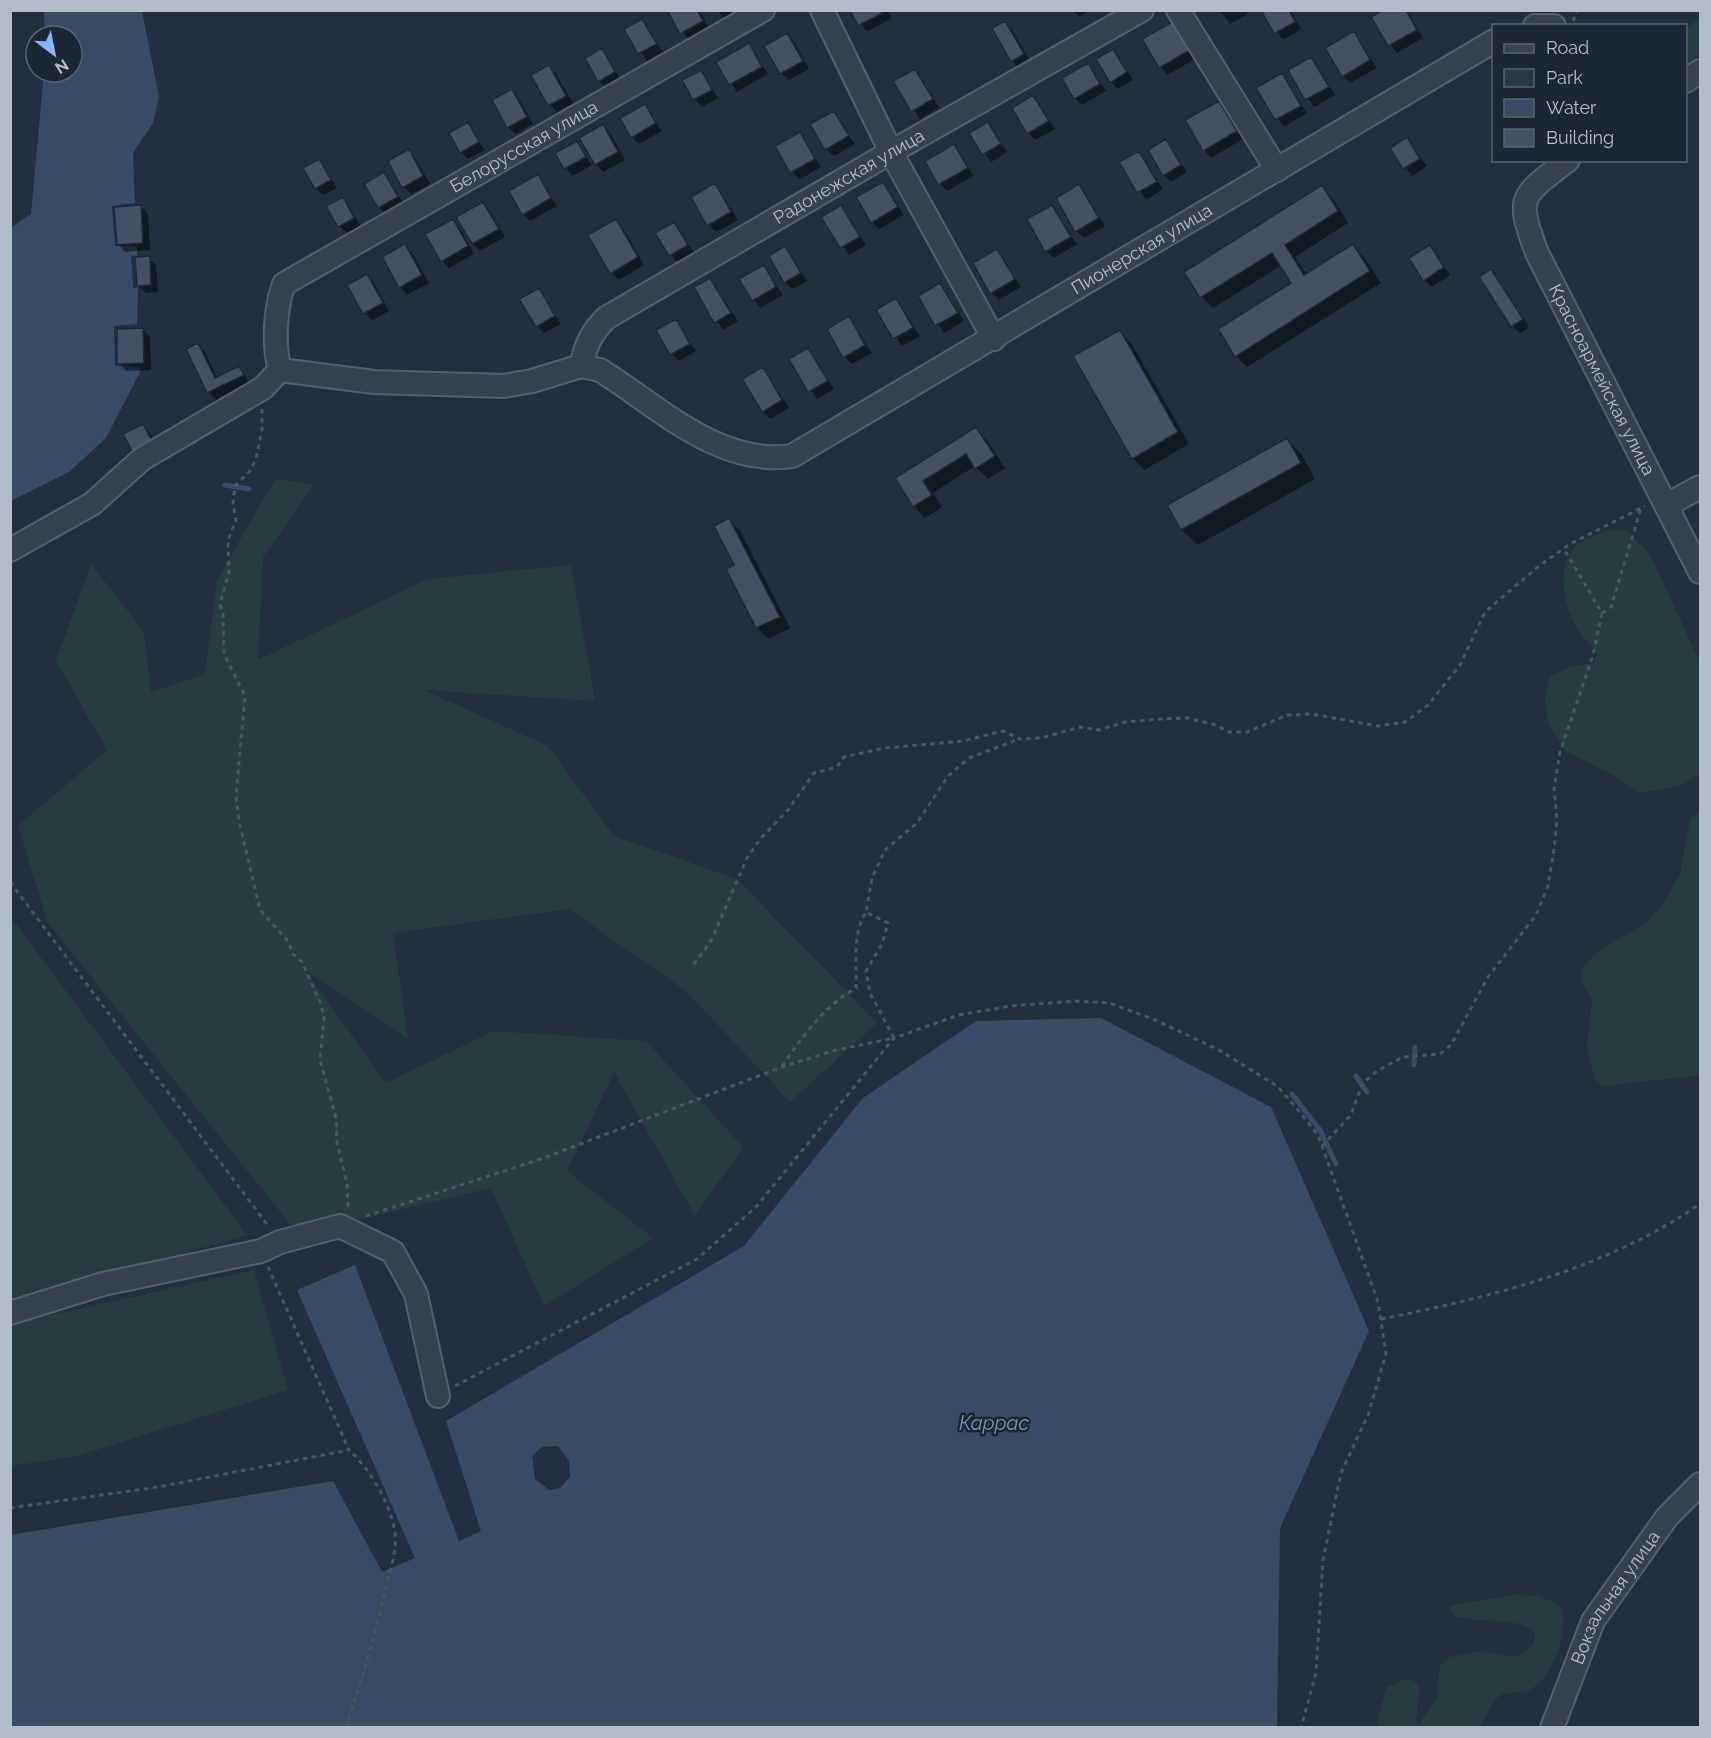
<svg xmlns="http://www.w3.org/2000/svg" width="1711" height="1738" font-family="Raleway,sans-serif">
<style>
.green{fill:#263c3f}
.water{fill:#394c67;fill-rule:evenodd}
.shadow{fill:#0007}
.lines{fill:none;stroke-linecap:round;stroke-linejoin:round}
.stream{stroke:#394c67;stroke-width:5}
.building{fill:#455162;stroke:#1f2835;stroke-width:1.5}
.minor-casing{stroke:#565f6c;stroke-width:26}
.path{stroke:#44595c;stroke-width:3;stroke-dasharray:4.5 4.5;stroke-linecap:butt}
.minor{stroke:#38414e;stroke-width:22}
.labels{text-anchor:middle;stroke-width:5;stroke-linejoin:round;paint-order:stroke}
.street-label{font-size:18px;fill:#b4bcc9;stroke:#1d2633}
.water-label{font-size:20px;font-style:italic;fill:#7c92b1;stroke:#1d2633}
</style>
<rect width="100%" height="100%" fill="#242f3e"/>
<path class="green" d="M1700,18V55L1686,65V28Z
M275,479L314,485L263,557L258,660L428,579L571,565L595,701L424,690L548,746L614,836L737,879L877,1023L790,1102L686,991L569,909L393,933L408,1039L305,970L386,1083L494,1031L646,1041L743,1147L695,1216L614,1072L567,1171L653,1238L544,1306L491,1188L298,1234L48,923L18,826L107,750L56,661L91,564L144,632L151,692L205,674L217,580Z
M1606,531H1628L1651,556L1700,663V774L1680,786L1638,793L1620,779L1565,751L1548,723L1545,700L1550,676L1569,667L1593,663L1598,653C1593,647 1586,642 1582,636C1565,614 1553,567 1577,545C1584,538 1598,535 1606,531Z
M1700,810V1073L1693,1076L1603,1086L1595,1079L1587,1047L1592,1001L1582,981V969L1596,953L1647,922L1662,905L1680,875L1690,819Z
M11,917L247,1235L11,1304Z
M254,1270L288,1390L77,1456L11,1466V1324Z
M1516,1595L1539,1596L1560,1605C1571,1627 1552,1682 1527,1691C1516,1695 1506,1689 1496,1699C1490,1706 1485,1719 1480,1727H1378L1377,1720L1387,1687L1407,1679L1417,1682C1424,1697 1413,1710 1418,1725L1437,1698L1440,1665L1449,1657L1483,1651L1516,1657L1534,1644L1535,1633C1516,1615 1478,1624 1453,1616L1449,1606Z"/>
<path class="water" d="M44,11H142L159,97L153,123L133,153L135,203L112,206L115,246H137V256H131L133,288H138L137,324L114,326L115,366L140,367V372L106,438L69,472L11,501V228L31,214L44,72H72V36H45Z
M1101,1018L1271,1107L1369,1331L1280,1528L1277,1727H11V1535L333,1481L382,1572L415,1558L297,1290L355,1265L459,1541L481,1531L446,1421L744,1246L863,1098L976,1021ZM558,1446L569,1461L570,1477L560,1488L549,1490L535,1479L532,1456L542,1447Z"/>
<path class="shadow" d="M669,10H699L709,29L689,41Z
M717,10H741L725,19Z
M851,10H887L892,18L867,32Z
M1073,10H1090L1079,17Z
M1220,10H1246L1248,14L1230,24Z
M1263,10H1290L1301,29L1283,40Z
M1386,10H1407L1423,38L1397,53L1373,18Z
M642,21L663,52L647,61L626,29Z
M1005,22L1012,30L1031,62L1019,68L1012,61Z
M1173,23L1197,58L1167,75L1144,40Z
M1353,33L1377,68L1350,83L1343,76Z
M787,35L794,42L809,69L789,80L781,73Z
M749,45L768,74L737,92L718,63Z
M602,50L621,80L606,88L599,81Z
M1113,51L1133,80L1118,89L1111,82Z
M1311,59L1335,95L1314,107L1290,71Z
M1088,65L1106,91L1082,105L1075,98Z
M549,67L556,74L573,103L557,112L550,105Z
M915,70L939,107L920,119L896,82Z
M701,72L718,98L702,107L694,99Z
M1281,75L1307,113L1284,127L1258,89Z
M511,91L519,99L533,124L516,134L508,127Z
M1033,96L1055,129L1035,140L1028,133Z
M1219,103L1243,139L1211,158L1204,150Z
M645,106L662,131L639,144L632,137Z
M833,113L855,144L834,156L826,149Z
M467,124L485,150L468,159L461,152Z
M988,124L1007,152L991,162L971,133Z
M603,126L610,133L625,160L603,172L596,164Z
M799,134L821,167L799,180L777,147Z
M1407,139L1427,166L1412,176L1392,149Z
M1166,141L1187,172L1171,182L1164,175Z
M576,143L592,165L572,176L557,154Z
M954,146L974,176L947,191L940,184Z
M408,151L416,159L430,184L411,194L404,187Z
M1139,153L1163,189L1146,200L1121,163Z
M319,161L337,188L323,195L316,188Z
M384,174L404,204L386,215L379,207Z
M537,176L557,206L530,221L523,214Z
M883,184L904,215L879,229L872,222Z
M715,185L738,220L716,232L709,225Z
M1079,186L1105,226L1084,238L1076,231Z
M1321,187L1333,199L1348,223L1295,257L1307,275L1353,246L1364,257L1381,283L1247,367L1236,356L1293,283L1282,265L1213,308L1202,297L1186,272Z
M342,198L361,226L347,233L339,226Z
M483,203L490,211L505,237L480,251L473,244Z
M140,206L148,214L150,250L125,252L118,244Z
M841,207L866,245L849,255L824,217Z
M1052,207L1077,244L1054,258L1046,251Z
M452,221L460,228L474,254L449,268L442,261Z
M616,221L623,228L644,265L619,280L611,273Z
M674,224L694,252L677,262L670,255Z
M405,246L412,253L429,283L407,295L400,287Z
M1430,247L1450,275L1432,287L1424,280Z
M785,248L807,281L793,289L785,282Z
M997,251L1021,287L999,300L992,293Z
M149,258L156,265L158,292L146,293L138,286Z
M763,267L783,295L760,308L741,280Z
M1490,271L1529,327L1520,333L1512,326Z
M366,276L374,283L389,311L372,320L365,313Z
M710,279L738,321L723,330L696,288Z
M940,285L964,321L944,333L920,297Z
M538,290L561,324L544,333L537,326Z
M896,300L920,336L902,346L878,310Z
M849,318L872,353L852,364L845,357Z
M675,321L696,351L679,361L672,354Z
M143,330L150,337L151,370L126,371L119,363Z
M1119,332L1131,343L1189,444L1144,470L1133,458Z
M197,345L205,352L217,378L238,367L250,383L216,400L209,392L188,350Z
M808,350L834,389L817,399L791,360Z
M763,369L789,408L770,419L763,411Z
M143,426L150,433L160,452L125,435Z
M976,429L987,440L1005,468L988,479L975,466L933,493L942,507L925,518L914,506L897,478Z
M1286,439L1302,455L1315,479L1198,545L1182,530L1169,505Z
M729,520L740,531L790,628L769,639L757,628L728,570L735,566Z"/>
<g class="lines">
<path class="stream" d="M225,485L249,489
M1414,1065L1415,1047
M1356,1076L1367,1092
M1292,1094L1320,1130L1336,1164"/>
</g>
<path class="building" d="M667,10H697L703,21L680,34Z
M850,10H885L886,11L858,26Z
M1261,10H1289L1295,22L1274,34Z
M1383,10H1406L1417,30L1388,46L1371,17Z
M642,19L657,44L638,54L624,29Z
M1005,21L1024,54L1011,62L992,28Z
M1174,21L1190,50L1159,68L1142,39Z
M1354,31L1370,60L1342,77L1325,48Z
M787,33L803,61L780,74L764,46Z
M749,43L762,67L729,85L716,62Z
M602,48L615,72L598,82L585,58Z
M1113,49L1127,72L1110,83L1096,59Z
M1311,57L1329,87L1305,100L1288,70Z
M1088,63L1100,84L1074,99L1062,78Z
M549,65L566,96L548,106L531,75Z
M915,69L933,99L911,112L893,81Z
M701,70L712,90L693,100L682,80Z
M1282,73L1301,106L1275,120L1256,88Z
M512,89L527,117L507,128L492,100Z
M1033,95L1049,121L1027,134L1012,108Z
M1219,101L1237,131L1203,151L1185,120Z
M645,104L656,123L631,138L620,118Z
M834,111L849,136L825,150L810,124Z
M468,122L479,142L460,153L449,133Z
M988,122L1001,144L982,155L969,133Z
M603,124L618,152L595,165L579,138Z
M800,132L815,159L790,173L775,146Z
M1407,137L1420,159L1403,169L1390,148Z
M1166,139L1181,165L1163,176L1148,150Z
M577,141L586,157L564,169L555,153Z
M954,144L968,168L938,185L925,161Z
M409,149L423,176L402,188L388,161Z
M1139,151L1157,182L1137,193L1119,162Z
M319,159L331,180L315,189L303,168Z
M384,172L398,197L378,208L364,184Z
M538,174L551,198L522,215L509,191Z
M883,182L898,207L871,223L856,197Z
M715,183L731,212L707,226L691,197Z
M1079,184L1099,218L1075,232L1056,198Z
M1322,185L1338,211L1285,245L1304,275L1353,244L1370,271L1235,357L1218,329L1291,283L1272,253L1200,298L1184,272Z
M343,197L354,218L338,227L326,206Z
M483,202L499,229L472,244L456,217Z
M141,205L143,243L117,245L114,207Z
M841,205L860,237L840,248L821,217Z
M1052,205L1071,237L1045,252L1027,219Z
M453,219L468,246L441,262L425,234Z
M616,219L638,257L610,274L588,235Z
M674,222L688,245L669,256L655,233Z
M405,244L422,275L399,288L382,257Z
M1430,245L1444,267L1423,281L1409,258Z
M785,246L801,273L784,283L769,256Z
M997,249L1015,279L990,294L973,263Z
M150,256L151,285L137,286L135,257Z
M764,265L776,287L752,301L739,279Z
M1491,269L1523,319L1511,327L1479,277Z
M367,274L383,303L363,314L347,285Z
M710,278L731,313L714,323L694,287Z
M940,283L958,313L935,326L918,296Z
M539,288L555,316L536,327L519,299Z
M896,298L913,328L893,339L876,310Z
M849,316L865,345L843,358L827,329Z
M676,319L690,344L670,355L656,330Z
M143,328L144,363L117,364V329Z
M1120,330L1178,432L1132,459L1073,356Z
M198,343L215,378L239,366L244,375L207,393L186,349Z
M808,348L828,381L808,392L789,359Z
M763,367L782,400L762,412L742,379Z
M143,424L154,445L134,455L123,434Z
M976,427L995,456L975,469L966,454L923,481L932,495L913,507L895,478Z
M1287,438L1301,463L1181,530L1167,505Z
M729,518L780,617L756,628L726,569L734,565L714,526Z"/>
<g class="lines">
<defs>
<g id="minor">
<path d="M822,10L891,152L994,339"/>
<path d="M1178,10L1277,170"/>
<path d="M1535,26H1554"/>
<path d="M1686,81L1700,71"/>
<path id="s1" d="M1568,160C1521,197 1515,195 1537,253L1700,572"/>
<path id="s2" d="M581,366C586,345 591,333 606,318L891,152L1142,10"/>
<path id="s3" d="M280,370L374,382L504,386L532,381L581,366L600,370C658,406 719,467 792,456L1494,41"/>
<path d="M1667,505L1700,487"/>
<path id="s4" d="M10,550L92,504L142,459L263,388L280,370C273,346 275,308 284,284L763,10"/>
<path d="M10,1313L103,1284L261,1251L280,1242L340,1226L393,1252L416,1294L438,1396"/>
<path id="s5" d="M1552,1728L1593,1621L1667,1517L1700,1484"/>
</g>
</defs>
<use href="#minor" class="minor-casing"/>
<path class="path" d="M1573,21L1578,10
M262,409V430L256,459L250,471L235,486L233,504L236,520L228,540L229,572L220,604L223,614L224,654L245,696L236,796L239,821L260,910L289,942L292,953L302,962L320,1002L324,1017L320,1060L336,1118L337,1143L347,1183L348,1208
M1602,613L1611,607L1641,508
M10,882L269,1227
M694,964L711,941L747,858L761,838L788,810L814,773L837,767L844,757L885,748L963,741L1003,731L1020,739L1041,738L1080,727L1099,730L1125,722L1160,719L1187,718L1216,725L1229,732H1247L1287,715L1311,714L1378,726L1405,722L1428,705L1460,665L1485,612L1539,566L1570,544L1645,506
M782,1066C804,1035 823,1007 856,988C857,963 852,934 866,912
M1322,1146L1351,1115L1362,1084L1377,1071L1403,1057L1440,1054L1451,1045L1488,977L1536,915L1548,886L1554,849L1557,819L1554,789L1560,752L1593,655L1602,613L1564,549
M366,1216L541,1159L782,1067L836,1050L894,1038L870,993L866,971L882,944L888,923L866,912L872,878L885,850L917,823L948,776L969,758L1019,739
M1381,1319C1492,1297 1606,1269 1700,1204
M455,1386L697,1259L756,1207L894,1038L959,1015L1010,1006L1077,1001L1109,1003L1153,1019L1219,1050L1277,1086L1299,1111L1318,1135L1378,1302L1386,1354L1368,1415L1341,1473L1323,1560L1316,1673L1301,1728
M10,1508L158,1487L349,1450L268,1267
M346,1728C361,1681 375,1635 386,1587C390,1570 397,1551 395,1533C391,1504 370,1469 349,1450"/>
<use href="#minor" class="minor"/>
</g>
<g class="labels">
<g class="street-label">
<text dy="6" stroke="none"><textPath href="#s4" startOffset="690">Белорусская улица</textPath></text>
<text dy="6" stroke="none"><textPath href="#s2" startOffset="336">Радонежская улица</textPath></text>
<text dy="6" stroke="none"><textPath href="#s3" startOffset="946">Пионерская улица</textPath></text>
<text dy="6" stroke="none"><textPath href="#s1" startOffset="256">Красноармейская улица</textPath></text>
<text dy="6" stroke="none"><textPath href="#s5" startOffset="146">Вокзальная улица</textPath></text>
</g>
<g class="water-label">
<text x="994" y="1430">Каррас</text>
</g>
</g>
<rect width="1711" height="1738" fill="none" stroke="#b4bcc9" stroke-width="24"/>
<rect x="1492" y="24" width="195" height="138" fill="#1d2633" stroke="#59626f" stroke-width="1.5"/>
<rect x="1504" y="44" width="30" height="9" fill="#38414e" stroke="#59626f" stroke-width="1.5"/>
<text x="1546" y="54" font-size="18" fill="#b4bcc9">Road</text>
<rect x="1504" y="69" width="30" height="18" fill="#263c3f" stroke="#59626f" stroke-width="1.5"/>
<text x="1546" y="84" font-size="18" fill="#b4bcc9">Park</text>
<rect x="1504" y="99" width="30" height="18" fill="#394c67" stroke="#59626f" stroke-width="1.5"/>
<text x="1546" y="114" font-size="18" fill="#b4bcc9">Water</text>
<rect x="1504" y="129" width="30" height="18" fill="#455162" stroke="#59626f" stroke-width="1.5"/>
<text x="1546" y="144" font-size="18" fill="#b4bcc9">Building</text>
<g transform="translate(54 54) rotate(148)"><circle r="28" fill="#1d2633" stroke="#59626f" stroke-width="1.5"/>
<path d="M0-4.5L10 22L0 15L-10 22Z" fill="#8ab4f8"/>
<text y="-9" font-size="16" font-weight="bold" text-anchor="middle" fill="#b4bcc9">N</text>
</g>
</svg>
